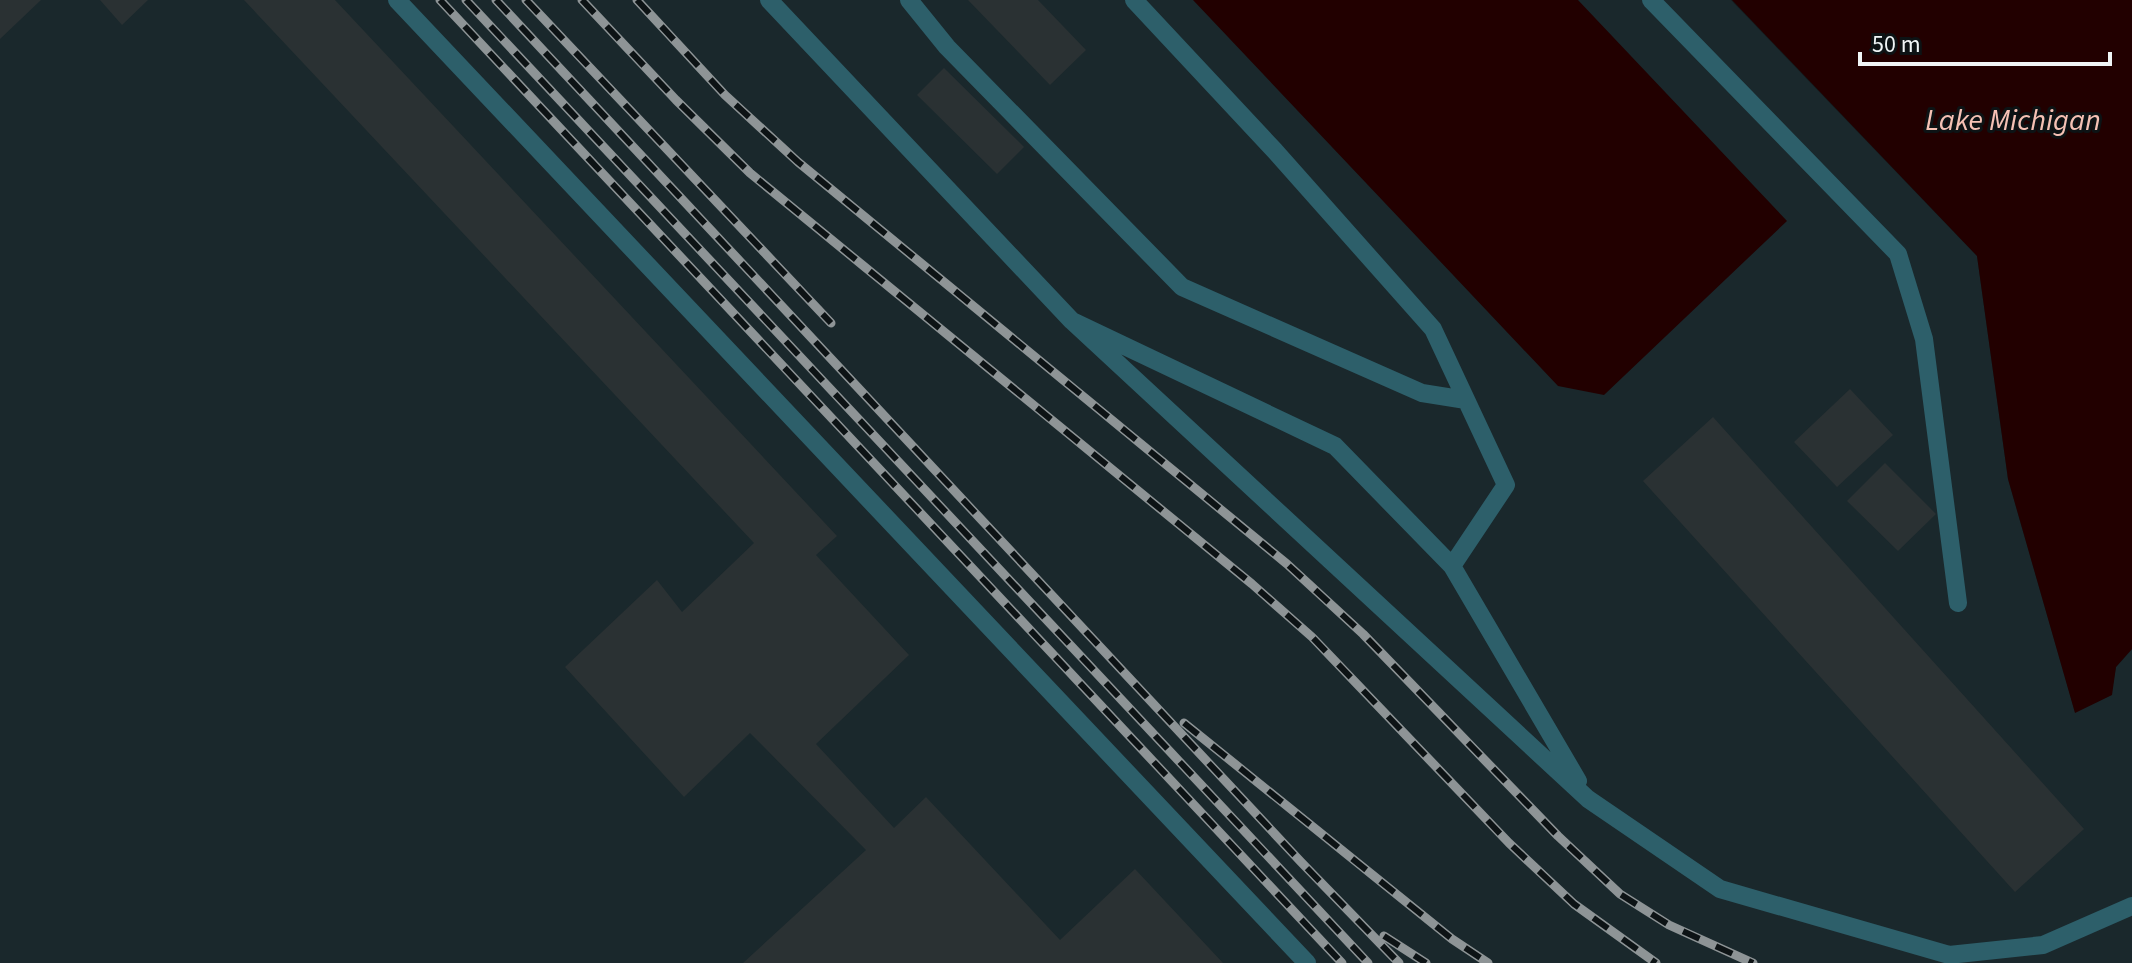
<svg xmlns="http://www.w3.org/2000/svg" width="2132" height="963" font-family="'Source Sans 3',sans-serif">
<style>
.built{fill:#1a282c}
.water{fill:#200}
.building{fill:#2a3133}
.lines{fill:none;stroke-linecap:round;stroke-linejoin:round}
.lane{stroke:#2d5f6a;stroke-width:18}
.rail-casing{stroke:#8e9496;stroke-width:9}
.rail{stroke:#0d1315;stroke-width:6;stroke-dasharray:18;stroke-linecap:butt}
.labels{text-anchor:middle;stroke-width:6;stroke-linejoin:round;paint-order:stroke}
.water-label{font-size:30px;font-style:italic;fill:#f5c1b4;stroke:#0d1315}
</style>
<rect width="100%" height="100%" fill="#151c1e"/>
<path class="built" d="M0,0H1731L1977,256L2008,479L2075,712L2111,695L2116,667L2132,649V963H0Z"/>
<path class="water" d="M1193,0H1578L1787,221L1604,395L1558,386Z
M1732,0H2132V649L2116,667L2112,695L2075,713L2008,479L1977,256Z"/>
<path class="building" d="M0,0H41L0,39Z
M100,0H148L122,25Z
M244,0H335L837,536L816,555L909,655L816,744L894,828L926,797L1060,940L1135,869L1223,963H743L866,850L750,733L684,797L565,667L657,580L682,612L754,543Z
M968,0H1038L1086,50L1050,85Z
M944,68L1024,147L997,174L917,95Z
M1850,389L1893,435L1837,487L1794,442Z
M1713,417L2084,829L2015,892L1643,481Z
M1885,463L1936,514L1898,551L1847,501Z"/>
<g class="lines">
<path class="lane" d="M397,0L1307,963
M769,0L1072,321
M909,0L947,47L1182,287L1422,393L1466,400
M1134,0L1275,151L1433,329L1506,485L1452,566L1335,446L1072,321L1588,799L1720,889L1949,955L2043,945L2132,906
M1651,0L1898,254L1924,339L1958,603
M1452,566L1578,781"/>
<defs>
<path id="rail" d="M440,0L1342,963
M466,0L1368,963
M496,0L1301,862L1399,963
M526,0L831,323
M582,0L676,100L750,173L1252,584L1312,637L1509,843L1574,904L1656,963
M637,0L725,95L798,162L1287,564L1363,634L1558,836L1620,894L1669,925L1753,963
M1184,723L1452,939L1488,963
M1384,936L1426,963"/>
</defs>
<use href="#rail" class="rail-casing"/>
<use href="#rail" class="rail"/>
</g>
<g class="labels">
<g class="water-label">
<text x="2013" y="130">Lake Michigan</text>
</g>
</g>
<path d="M1860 52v12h250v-12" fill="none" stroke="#f0f5f6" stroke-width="4"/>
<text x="1872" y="52" font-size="24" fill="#f0f5f6" stroke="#0d1315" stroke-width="6" paint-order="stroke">50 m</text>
</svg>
